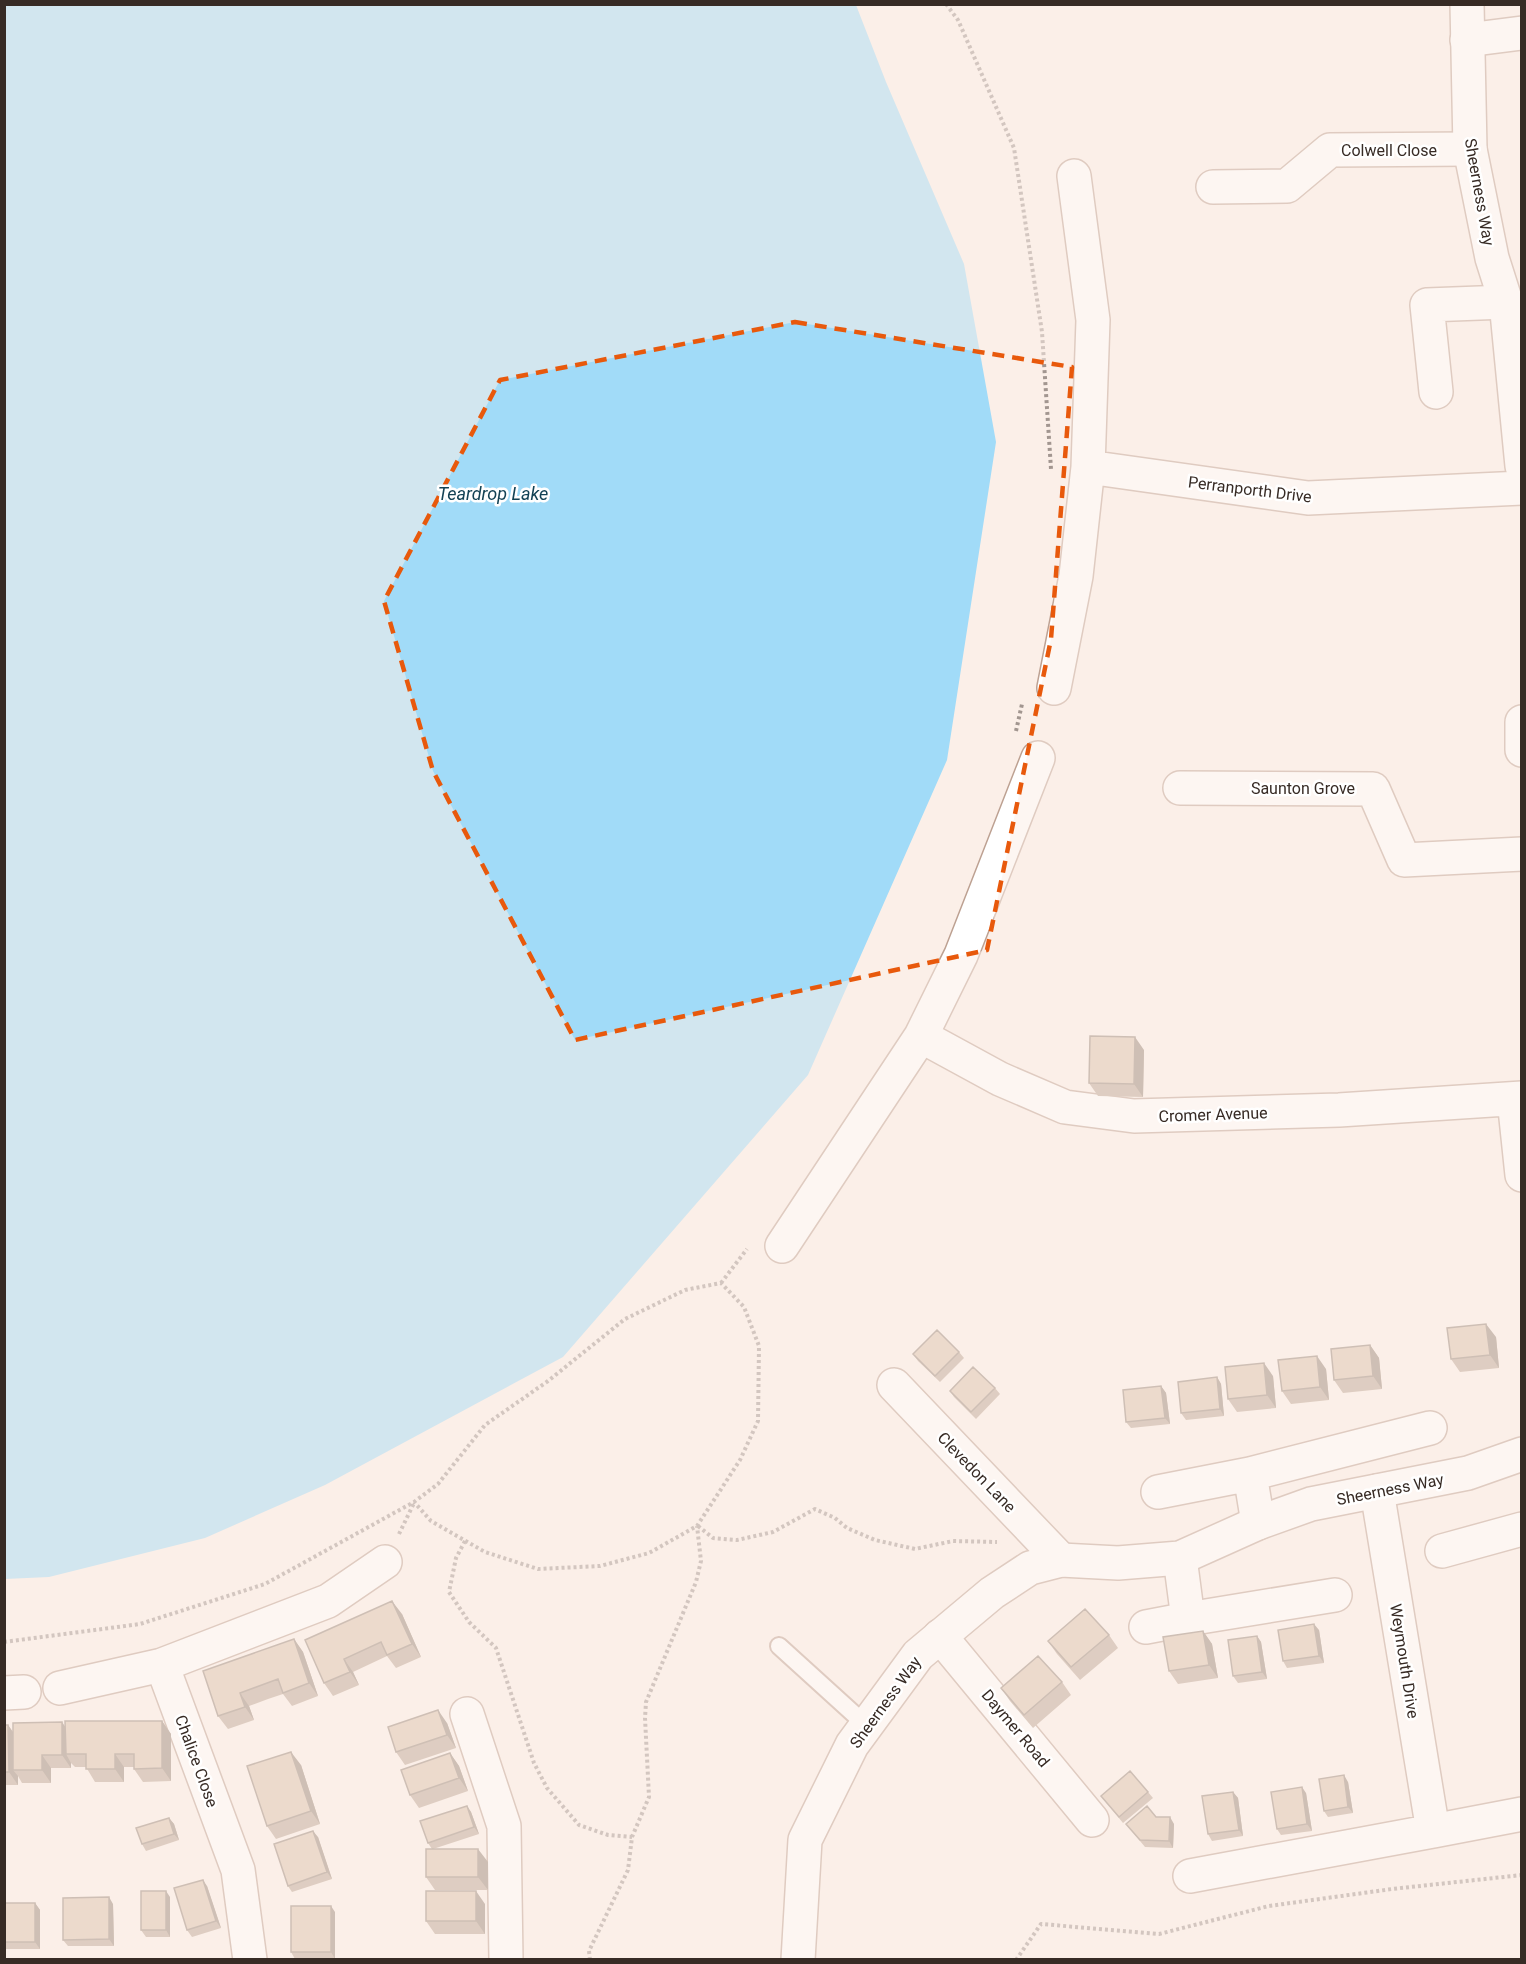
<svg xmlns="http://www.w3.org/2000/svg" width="1526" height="1964" font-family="Roboto,sans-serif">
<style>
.water{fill:#a1dbf8}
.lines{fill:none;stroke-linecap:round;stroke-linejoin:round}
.service-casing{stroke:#bda192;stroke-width:20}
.minor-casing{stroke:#bda192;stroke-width:36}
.tertiary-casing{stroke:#bda192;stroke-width:36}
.path{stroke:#a29690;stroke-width:4;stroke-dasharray:3 3;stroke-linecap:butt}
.service{stroke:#fff;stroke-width:16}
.minor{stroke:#fff;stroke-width:33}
.tertiary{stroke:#fff;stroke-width:33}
.wall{fill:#bba594}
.shaded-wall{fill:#988678}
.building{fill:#d9c0ac;stroke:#988678;stroke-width:1.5}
.marked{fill:none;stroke:#e8590c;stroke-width:4.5;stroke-dasharray:12 8;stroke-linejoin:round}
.labels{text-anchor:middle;stroke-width:5;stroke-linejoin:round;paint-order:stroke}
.street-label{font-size:16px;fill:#372b25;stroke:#fff}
.water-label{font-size:18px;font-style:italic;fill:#134255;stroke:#fff}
</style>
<rect width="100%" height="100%" fill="#fbefe8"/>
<path class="water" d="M4,5H856L886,82L964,264L996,442L947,760L808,1075L563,1357L325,1485L205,1538L49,1577L5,1579Z"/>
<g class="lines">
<defs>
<path id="service" d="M779,1646L866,1725"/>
<path id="minor" d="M1467,40L1522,33
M1074,176L1093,320L1088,467
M1213,187L1287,186L1330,150L1470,149
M1436,392L1427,305L1506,302
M1054,688L1076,576L1088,467L1308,498L1522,488
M1180,788L1373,789L1404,860L1522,854
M921,1036L961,955L1038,758
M1514,1099L1522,1175
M782,1246L921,1036L1000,1079L1065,1107L1134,1116L1339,1110L1522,1098
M894,1385L1061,1560
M1250,1474L1430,1428
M1158,1492L1250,1474L1258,1523
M1442,1551L1522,1529
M1180,1558L1188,1619L1335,1595
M1146,1627L1188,1619
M940,1636L1092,1820
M162,1665L328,1601L385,1562
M60,1688L162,1665L238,1870L250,1960
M4,1693L24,1692
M467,1714L504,1826L506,1960
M1433,1831L1522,1814
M1190,1876L1433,1831L1377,1491"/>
<path id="tertiary" d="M1467,4L1470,149L1492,258L1506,302L1522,466
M1522,722V750
M798,1960L805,1840L852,1745L918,1655L992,1593L1030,1568L1061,1560L1118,1563L1180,1558L1258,1523L1311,1504L1468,1473L1522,1454"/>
</defs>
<use href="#service" class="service-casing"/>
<use href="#minor" class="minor-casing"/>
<use href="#tertiary" class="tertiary-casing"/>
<path class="path" d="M946,4L958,20L1014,148L1042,332L1051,469
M1016,731L1022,704
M721,1283L747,1249
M698,1526L713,1538L737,1540L773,1532L815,1509L835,1518L847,1528L875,1540L915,1549L953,1541L997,1542
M399,1534L414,1503
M465,1541L456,1558L449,1592L469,1622L496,1648L534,1763L547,1788L579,1825L608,1835L632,1837
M4,1642L140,1624L265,1584L414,1502L438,1484L485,1425L548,1381L625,1319L685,1290L721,1283L744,1307L759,1346L758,1421L740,1460L697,1526L649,1553L600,1566L538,1569L485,1552L431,1521L414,1502
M590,1960L589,1951L628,1870L632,1837L649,1797L645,1718L646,1702L696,1582L701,1561L697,1526
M1016,1960L1041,1924L1159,1934L1269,1906L1392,1889L1522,1875"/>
<use href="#service" class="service"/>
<use href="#minor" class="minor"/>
<use href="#tertiary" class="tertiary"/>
</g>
<path class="wall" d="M1144,1050L1143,1097L1098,1096L1089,1083Z
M1496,1337L1499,1368L1460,1372L1451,1359Z
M1370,1345L1379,1358L1382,1389L1343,1393L1334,1380Z
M959,1352L964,1358L940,1382L918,1361L913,1354Z
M1326,1369L1329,1400L1291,1404L1282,1391Z
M1273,1376L1276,1408L1237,1412L1228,1399Z
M1217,1377L1221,1384L1224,1416L1186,1420L1181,1413Z
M1161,1386L1166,1393L1170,1424L1131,1428L1126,1422Z
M995,1388L1000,1394L976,1419L954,1397L950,1391Z
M402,1614L421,1657L396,1668L387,1656L353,1672L359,1685L333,1696L324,1683L305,1640Z
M1319,1630L1324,1663L1287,1668L1283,1661Z
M1203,1631L1212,1644L1218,1678L1178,1684L1169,1671Z
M1109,1635L1118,1648L1080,1680L1057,1654L1048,1641Z
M1257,1636L1261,1642L1267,1679L1238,1683L1233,1676Z
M294,1639L303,1652L318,1696L292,1706L283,1694L268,1699L249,1706L254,1720L228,1729L218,1716Z
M1062,1682L1071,1695L1033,1728L1010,1701L1001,1688Z
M162,1721L171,1734V1781L143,1782L134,1769V1767H124V1782H95L86,1767H75L71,1763V1768H51V1783H22L18,1776V1785H4V1725H8L13,1732L65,1727Z
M447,1723L456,1748L405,1765L396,1752Z
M450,1753L459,1766L468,1791L419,1808L410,1795Z
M301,1765L320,1824L276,1839L267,1826Z
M1348,1782L1353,1813L1328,1817L1324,1811Z
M1148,1792L1153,1798L1123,1823L1101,1796Z
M1233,1792L1238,1798L1243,1836L1212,1841L1208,1834Z
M1306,1793L1312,1831L1281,1835L1277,1829Z
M467,1806L471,1812L479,1834L433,1849L488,1862V1890H435L426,1877L432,1849L428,1843Z
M1156,1817L1174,1824L1173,1848L1145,1847L1126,1824Z
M169,1818L174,1824L179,1840L146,1851L142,1844Z
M318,1837L332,1879L292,1892L288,1886Z
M207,1886L221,1928L192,1937L187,1930Z
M170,1897V1937H146L141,1930Z
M4,1903H35L40,1910V1949H4Z
M113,1904L114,1946H68L63,1940Z
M485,1904V1934H435L426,1921Z
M335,1912V1959H295L291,1952Z"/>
<path class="shaded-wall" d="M1135,1037L1144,1050L1143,1097L1134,1084Z
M1486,1324L1496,1337L1499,1368L1490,1355Z
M1370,1345L1379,1358L1382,1389L1373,1376Z
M1317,1356L1326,1369L1329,1400L1320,1387Z
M1264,1363L1273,1376L1276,1408L1267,1395Z
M1217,1377L1221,1384L1224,1416L1220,1409Z
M1161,1386L1166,1393L1170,1424L1165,1418Z
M392,1601L402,1614L421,1657L412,1644Z
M1314,1624L1319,1630L1324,1663L1319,1656Z
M1203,1631L1212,1644L1218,1678L1209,1665Z
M1257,1636L1261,1642L1267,1679L1262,1672Z
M294,1639L303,1652L318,1696L309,1683Z
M344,1659L353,1672L359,1685L350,1672Z
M240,1693L249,1706L254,1720L245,1707Z
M438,1710L447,1723L456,1748L447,1735Z
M162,1721L171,1734V1781L162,1768Z
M62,1722L71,1735L66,1754L71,1763V1768L62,1755Z
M8,1725L17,1738L13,1770L18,1776V1785L9,1772Z
M291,1752L301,1765L320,1824L311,1811Z
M450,1753L459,1766L468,1791L459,1778Z
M115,1754L124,1767V1782L115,1769Z
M42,1755L51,1768V1783L42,1770Z
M1344,1775L1348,1782L1353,1813L1348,1807Z
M1302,1787L1306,1793L1312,1831L1307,1824Z
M1233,1792L1238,1798L1243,1836L1239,1830Z
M467,1806L471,1812L479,1834L474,1827Z
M1170,1817L1174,1824L1173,1848L1169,1841Z
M169,1818L174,1824L179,1840L174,1834Z
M313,1831L318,1837L332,1879L327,1872Z
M478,1849L488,1862V1890L478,1877Z
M203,1880L207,1886L221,1928L216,1921Z
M166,1891L170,1897V1937L166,1930Z
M476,1891L485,1904V1934L476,1921Z
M109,1897L113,1904L114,1946L109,1939Z
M35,1903L40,1910V1949L35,1942Z
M331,1906L335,1912V1959L331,1952Z"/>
<path class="building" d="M1090,1036L1135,1037L1134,1084L1089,1083Z
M1486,1324L1490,1355L1451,1359L1447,1328Z
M937,1330L959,1352L935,1376L913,1354Z
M1370,1345L1373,1376L1334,1380L1331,1349Z
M1317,1356L1320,1387L1282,1391L1278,1360Z
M1264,1363L1267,1395L1228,1399L1225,1367Z
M973,1367L995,1388L971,1412L950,1391Z
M1217,1377L1220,1409L1181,1413L1178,1382Z
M1161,1386L1165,1418L1126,1422L1123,1390Z
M392,1601L412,1644L387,1655L381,1642L344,1659L350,1672L324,1683L305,1640Z
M1085,1609L1109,1635L1071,1667L1048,1641Z
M1314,1624L1319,1656L1283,1661L1278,1630Z
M1203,1631L1209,1665L1169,1671L1163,1637Z
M1257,1636L1262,1672L1233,1676L1228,1640Z
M294,1639L309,1683L283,1693L278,1679L240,1693L245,1707L218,1716L203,1671Z
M1038,1656L1062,1682L1024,1715L1001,1688Z
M438,1710L447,1735L396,1752L388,1727Z
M65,1721H162V1768L134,1769V1754H115V1769H86V1754H66Z
M62,1722V1755H42V1770H13V1723Z
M4,1725H8L9,1772H4Z
M291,1752L311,1811L267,1826L247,1766Z
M450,1753L459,1778L410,1795L401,1770Z
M1130,1771L1148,1792L1119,1817L1101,1796Z
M1344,1775L1348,1807L1324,1811L1319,1779Z
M1302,1787L1307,1824L1277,1829L1271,1792Z
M1233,1792L1239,1830L1208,1834L1202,1796Z
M467,1806L474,1827L428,1843L420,1821Z
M1147,1806L1156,1817H1170L1169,1841L1140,1840L1126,1824Z
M169,1818L174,1834L142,1844L136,1828Z
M313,1831L327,1872L288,1886L274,1844Z
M426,1849H478V1877H426Z
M203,1880L216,1921L187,1930L174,1888Z
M141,1891H166V1930H141Z
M426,1891H476V1921H426Z
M109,1897V1939L63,1940V1898Z
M4,1903H35V1942H4Z
M291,1906H331V1952H291Z"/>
<path d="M0 0H1526V1964H0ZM795,322L1072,367L1051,639L987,950L575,1040L433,771L384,601L500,380Z" fill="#fbefe8" fill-opacity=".55" fill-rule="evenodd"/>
<path class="marked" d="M795,322L1072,367L1051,639L987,950L575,1040L433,771L384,601L500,380Z"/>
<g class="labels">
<g class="street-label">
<text x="1389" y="156">Colwell Close</text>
<text transform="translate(1480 192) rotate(80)" y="6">Sheerness Way</text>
<text transform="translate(1250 489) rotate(7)" y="6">Perranporth Drive</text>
<text x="1303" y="794">Saunton Grove</text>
<text transform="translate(1213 1114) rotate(-2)" y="6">Cromer Avenue</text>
<text transform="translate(977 1472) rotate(46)" y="6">Clevedon Lane</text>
<text transform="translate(1390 1489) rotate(-11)" y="6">Sheerness Way</text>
<text transform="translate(1405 1661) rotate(81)" y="6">Weymouth Drive</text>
<text transform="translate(885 1702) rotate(-54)" y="6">Sheerness Way</text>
<text transform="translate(1016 1728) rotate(50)" y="6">Daymer Road</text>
<text transform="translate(197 1761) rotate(70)" y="6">Chalice Close</text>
</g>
<g class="water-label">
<text x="493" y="500">Teardrop Lake</text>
</g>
</g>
<rect width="1526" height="1964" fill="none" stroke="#372b25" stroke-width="12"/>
</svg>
